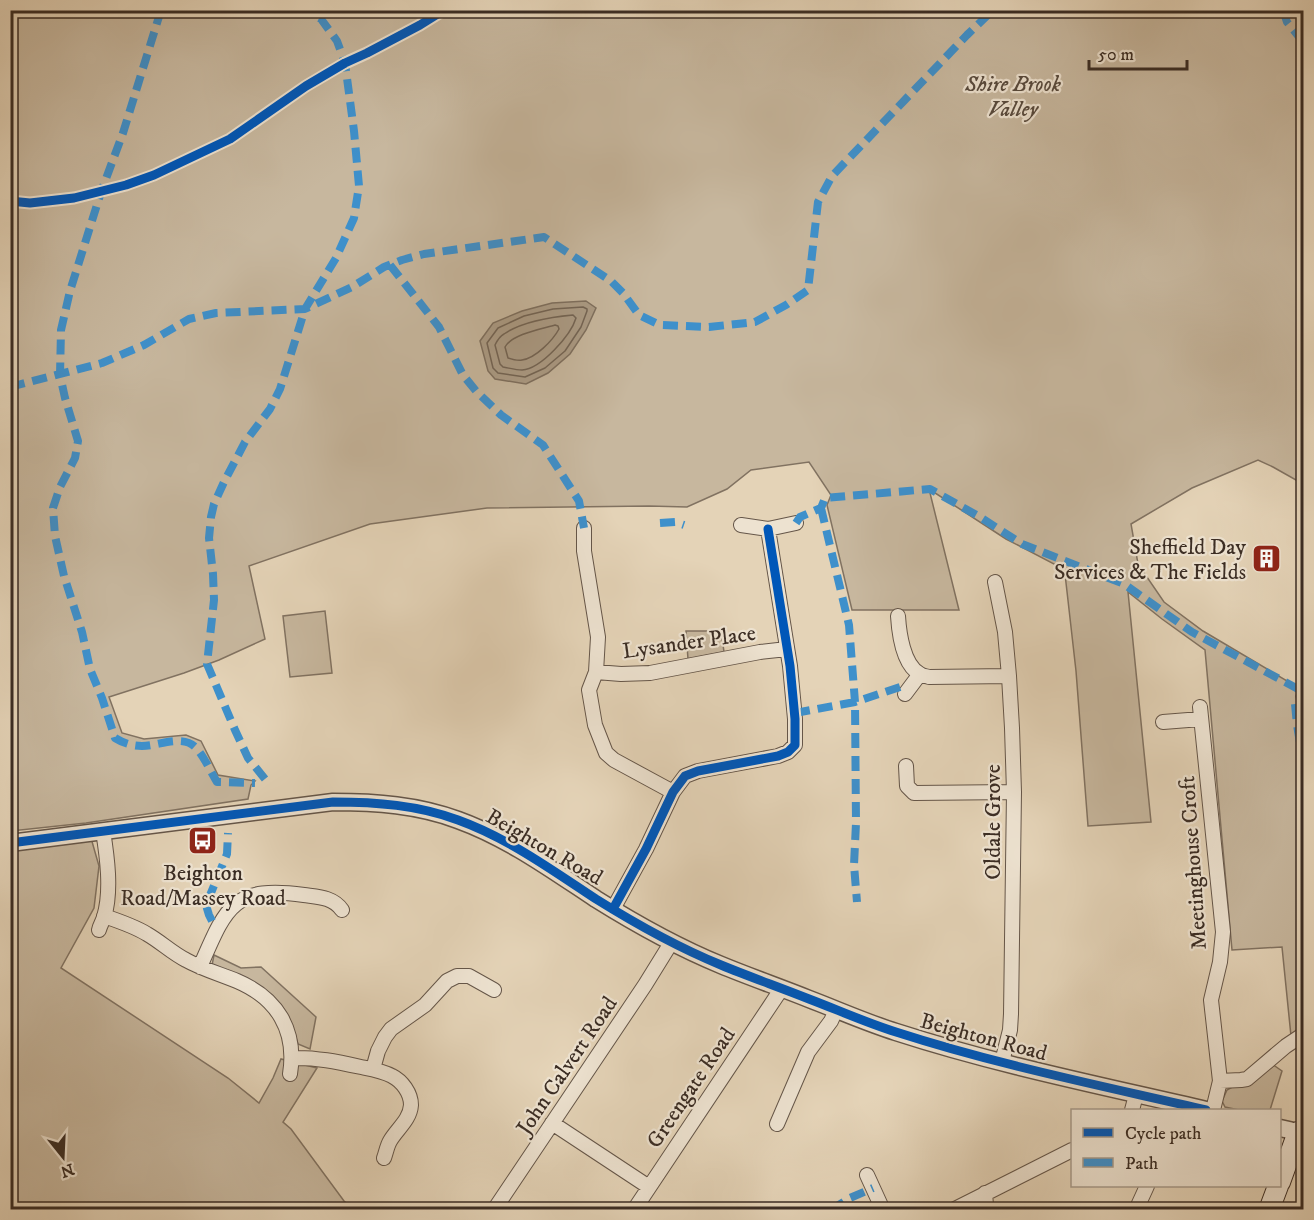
<svg xmlns="http://www.w3.org/2000/svg" width="1314" height="1220" font-family="'IM FELL DW Pica',serif">
<style>
.green{fill:#c7b79e;stroke:#817261;stroke-width:1.5}
.water{fill:#ab9b85;stroke:#7e6f5e;stroke-width:1.5}
.lines{fill:none;stroke-linecap:round;stroke-linejoin:round}
.shore{stroke:#736454;stroke-width:1.5}
.minor-casing{stroke:#655649;stroke-width:16}
.tertiary-casing{stroke:#655649;stroke-width:19}
.secondary-casing{stroke:#3b2d24;stroke-width:22}
.minor{stroke:#ede2d0;stroke-width:14}
.tertiary{stroke:#ede2d0;stroke-width:16}
.secondary{stroke:#ede2d0;stroke-width:20}
.quiet{stroke:#3e90cb;stroke-width:8;stroke-dasharray:15 8;stroke-linecap:butt}
.cycleway-casing{stroke:#ede2d0;stroke-width:13}
.cycleway{stroke:#0057b8;stroke-width:9}
.labels{text-anchor:middle;stroke-width:4.5;stroke-linejoin:round;paint-order:stroke}
.park-label{font-size:22px;font-style:italic;fill:#57493c;stroke:#ede2d0}
.poi-label{font-size:22px;fill:#3b2d24;stroke:#ede2d0;text-anchor:end}
.street-label{font-size:22px;fill:#3b2d24;stroke:#ede2d0}
</style>
<rect width="100%" height="100%" fill="#e4d3b7"/>
<filter id="stains"><feTurbulence type="fractalNoise" baseFrequency=".00333" numOctaves="4"/><feColorMatrix values="0 0 0 0 .2 0 0 0 0 .09 0 0 0 0 .02 0 0 0 .5 -.17"/></filter>
<radialGradient id="worn" r=".72"><stop offset=".6" stop-color="#630" stop-opacity="0"/><stop offset="1" stop-color="#630" stop-opacity=".3"/></radialGradient>
<path class="green" d="M10,11H1303V484L1273,467L1258,460L1192,488L1131,524L1138,564L1164,602L1203,631L1299,688L1296,696L1297,701H1304L1303,1029L1291,1036L1282,947L1232,950L1205,650L1162,619L1128,592L1151,822L1088,826L1076,671L1065,574L1058,566L1006,539L929,489L959,610H852L827,505L831,495L809,462L751,470L727,489L687,507L649,506L487,508L370,524L249,566L265,639L219,660L184,673L109,697L122,733L144,739L186,735L201,741L218,775L255,781L251,785L248,799L86,823L11,831Z
M325,611L332,673L290,677L283,616Z
M686,631H721L724,652L688,659Z
M91,838L99,866L94,908L61,968L228,1078L259,1103L273,1078L281,1059L317,1068L283,1122L291,1129L344,1201L353,1209H11L10,847Z
M214,955L241,968L261,967L316,1017L310,1049L298,1044C294,1031 290,1016 281,1005C263,984 237,975 212,965Z
M1272,1064L1282,1071L1270,1110H1239L1225,1107L1222,1101L1227,1090Z"/>
<path class="water" d="M586,301L596,308L586,330L570,354L548,373L526,384L495,379L488,371L480,341L493,323L522,311L552,303Z"/>
<g class="lines">
<path class="shore" d="M583,307L587,309V311L581,327L565,351L545,368L525,377L498,373L493,368L487,343L498,328L524,316L553,309Z
M573,315L576,318C571,335 541,369 522,370C516,370 509,368 503,367L500,364L495,345C497,341 500,336 504,334C523,321 551,317 573,315Z
M555,325L558,326L559,329C553,340 536,358 522,360C518,361 511,359 508,358L505,347C512,334 541,329 555,325Z"/>
<defs>
<path id="minor" d="M741,525L768,529L796,523
M584,528V551L598,637L596,672L589,690L595,725L606,753L614,760L673,792
M995,582L1005,632L1009,676L1012,728L1014,792L1011,1014L1010,1030L1002,1062
M898,616C899,632 903,665 920,674C922,676 926,676 929,677L1009,676
M596,672L621,674L650,673L760,652L787,649
M905,694L920,674
M1200,707L1223,932L1220,962L1211,1000L1220,1081L1213,1110
M1163,722L1201,719
M906,766L907,786L914,793L1014,792
M613,909L646,849L673,792L685,776L698,771L778,756L788,752L795,745V719L790,666L768,529
M104,916C119,921 134,926 147,934C161,942 172,953 186,960C202,969 220,974 237,981C277,998 297,1030 290,1074
M99,930C100,925 103,921 104,917C112,891 107,856 103,831
M200,967C226,907 233,885 304,895C318,897 333,897 342,910
M292,1058C315,1057 338,1062 361,1067C371,1069 383,1071 392,1076C402,1081 411,1093 411,1105C410,1120 397,1129 390,1141C387,1146 386,1153 384,1158
M373,1069L378,1051L385,1037L391,1029L425,1005L447,981L457,976H469L494,990
M1220,1081L1241,1080L1247,1079L1286,1046L1304,1034
M1132,1110L1136,1095
M552,1123L649,1187
M777,1124L808,1052L831,1021L836,1010
M867,1175L883,1210
M985,1193L986,1205L985,1210
M494,1210L645,985L671,943
M634,1210L778,994L780,988
M953,1210L1072,1150
M1136,1210L1147,1186"/>
<path id="tertiary" d="M10,843L333,802C376,802 418,805 458,820C508,838 552,870 596,899C636,924 677,947 721,965C750,977 779,987 809,999C838,1010 867,1023 896,1032C998,1065 1103,1086 1206,1110
M1280,1128L1298,1132"/>
<path id="secondary" d="M1280,1182L1298,1132L1304,1133
M1269,1210L1278,1186"/>
</defs>
<use href="#minor" class="minor-casing"/>
<use href="#tertiary" class="tertiary-casing"/>
<use href="#secondary" class="secondary-casing"/>
<use href="#minor" class="minor"/>
<use href="#tertiary" class="tertiary"/>
<use href="#secondary" class="secondary"/>
<path class="quiet" d="M161,10L123,133L101,192L70,291L61,330L60,375L65,398L78,441L75,458L60,487L53,508L55,536L64,576L82,632L90,669L102,698L115,738C123,743 132,746 142,746C159,746 184,733 197,749C205,758 210,771 217,782L255,783
M1283,10L1287,22L1304,43
M390,265L439,327L463,375L476,391L501,415L543,445L579,501L584,528
M10,387L102,363L144,345L189,319L216,313L305,309L352,287L384,267L402,260L424,254L544,237L611,281L623,293L639,315L660,325L709,327L755,322L786,305L808,290L818,202L832,176L967,35L993,10
M821,508L849,625L855,702L903,686
M660,523L675,522L684,525
M796,523L800,517L821,508L825,498L930,489L980,517L1022,544L1124,584L1192,632L1298,689L1304,691
M1295,704L1297,725L1304,767
M795,713L855,702L856,823L854,865L857,902
M265,779L248,758L235,730L207,664L214,600L213,574L209,538L211,517L214,504L224,482L245,442L270,409L280,389L305,309L336,258L354,218L359,186L354,131L345,63L337,41L321,19L305,10
M212,921L209,915L206,905L227,854L228,833
M831,1210L850,1198L873,1188"/>
<defs>
<path id="cycleway" d="M10,201L30,203L74,198L126,185L154,175L230,139L306,86L345,63L367,53L420,25L444,10
M10,843L333,802C376,802 418,805 458,820C508,838 552,870 596,899C636,924 677,947 721,965C750,977 779,987 809,999C838,1010 867,1023 896,1032C998,1065 1103,1086 1206,1110
M613,909L646,849L673,792L685,776L698,771L778,756L788,752L795,745V719L790,666L768,529"/>
</defs>
<use href="#cycleway" class="cycleway-casing"/>
<use href="#cycleway" class="cycleway"/>
</g>
<defs>
<symbol id="building-square" viewBox="-11 -11 22 22"><rect x="-9" y="-9" width="18" height="18" rx="4" fill="#8f2418" stroke="#ede2d0"/><path d="M-4-6H4V6H1V3H-1V6H-4ZM-2.5-4.3h1.7v1.8h-1.7ZM.8-4.3h1.7v1.8H.8ZM-2.5-1h1.7V.8h-1.7ZM.8-1h1.7V.8H.8Z" fill="#fff"/></symbol>
<symbol id="bus-square" viewBox="-11 -11 22 22"><rect x="-9" y="-9" width="18" height="18" rx="4" fill="#8f2418" stroke="#ede2d0"/><path d="M-5-6H5V4H4V6H2V4H-2V6H-4V4H-5ZM-3.5-4V0h7V-4ZM-3.5 1.2v1.5H-2V1.2ZM2 1.2v1.5H3.5V1.2Z" fill="#fff"/></symbol>
</defs>
<g fill-rule="evenodd">
<use href="#building-square" x="1250" y="542" width="33" height="33"/>
<use href="#bus-square" x="186" y="824" width="33" height="33"/>
</g>
<g class="labels">
<g class="park-label">
<text x="1013" y="91">Shire Brook<tspan x="1013" dy="25">Valley</tspan></text>
</g>
<g class="poi-label">
<text x="1246" y="554">Sheffield Day<tspan x="1246" dy="25">Services &amp; The Fields</tspan></text>
<text x="203" y="880" text-anchor="middle">Beighton<tspan x="203" dy="25">Road/Massey Road</tspan></text>
</g>
<g class="street-label">
<text transform="translate(689 641) rotate(-8)" y="8">Lysander Place</text>
<text transform="translate(992 822) rotate(-90)" y="8">Oldale Grove</text>
<text transform="translate(545 846) rotate(30)" y="8">Beighton Road</text>
<text transform="translate(1192 863) rotate(-94)" y="8">Meetinghouse Croft</text>
<text transform="translate(984 1036) rotate(15)" y="8">Beighton Road</text>
<text transform="translate(566 1065) rotate(-56)" y="8">John Calvert Road</text>
<text transform="translate(690 1087) rotate(-56)" y="8">Greengate Road</text>
</g>
</g>
<rect width="1314" height="1220" fill="none" stroke="#e4d3b7" stroke-width="36"/>
<rect x="12" y="12" width="1290" height="1196" fill="none" stroke="#3b2d24" stroke-width="3"/>
<rect x="18" y="18" width="1278" height="1184" fill="none" stroke="#3b2d24" stroke-width="1.5"/>
<rect x="1071" y="1109" width="210" height="78" fill="#ede2d0" stroke="#a69a8b" stroke-width="1.5"/>
<rect x="1083" y="1128" width="30" height="9" fill="#0057b8" stroke="#a69a8b" stroke-width="1.5"/>
<text x="1125" y="1139" font-size="18" fill="#3b2d24">Cycle path</text>
<rect x="1083" y="1158" width="30" height="9" fill="#3e90cb" stroke="#a69a8b" stroke-width="1.5"/>
<text x="1125" y="1169" font-size="18" fill="#3b2d24">Path</text>
<g transform="translate(63 1157) rotate(162)" stroke="#ede2d0" stroke-width="4.5" paint-order="stroke">
<path d="M0-4.5L10 22L0 15L-10 22Z" fill="#3b2d24"/>
<text y="-9" font-size="16" font-weight="bold" text-anchor="middle" fill="#3b2d24">N</text>
</g>
<path d="M1089 60v9h98v-9" fill="none" stroke="#3b2d24" stroke-width="3"/>
<text x="1098" y="60" font-size="18" fill="#3b2d24" stroke="#ede2d0" stroke-width="4.5" paint-order="stroke">50 m</text>
<rect width="100%" height="100%" filter="url(#stains)"/>
<rect width="100%" height="100%" fill="url(#worn)"/>
</svg>
